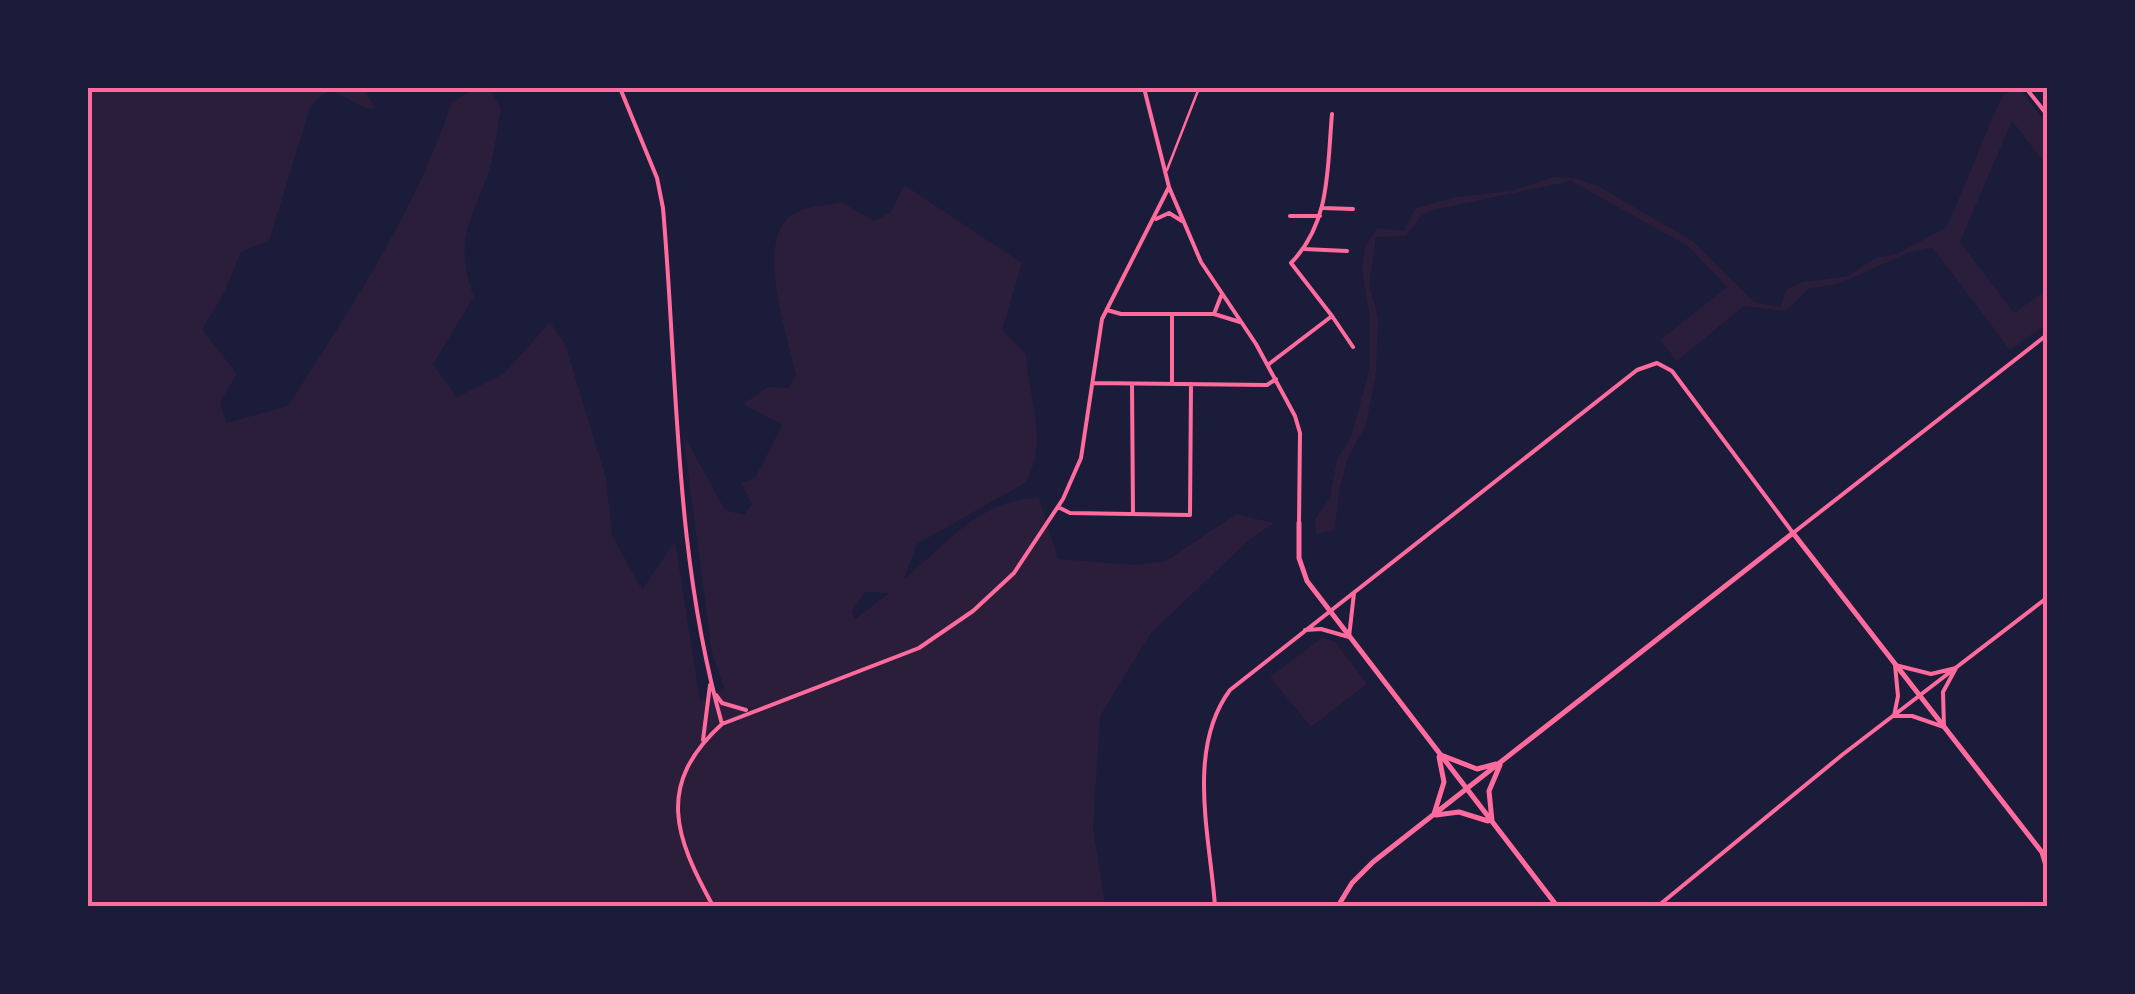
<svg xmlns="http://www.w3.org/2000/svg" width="2135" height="994" font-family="'Noto Serif',serif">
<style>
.green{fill:#2a1e3b;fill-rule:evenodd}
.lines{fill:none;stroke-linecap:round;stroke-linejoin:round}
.service{stroke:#ff6b9d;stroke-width:2.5}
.minor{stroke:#ff6b9d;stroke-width:4}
.tertiary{stroke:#ff6b9d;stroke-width:5}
.neatline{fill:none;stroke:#ff6b9d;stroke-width:4}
</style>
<rect width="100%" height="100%" fill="#1b1b3a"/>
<path class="green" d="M88,88H364L375,109L365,108L330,89L311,105L269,241L241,252L223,295L202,329L237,374L220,402L226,423L288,406C351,307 415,213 452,102L477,88H489L501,109C497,129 495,151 489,171C471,224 453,239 474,297L433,364L457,397L505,373L550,322L565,344L606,478L612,535L642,590L675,541L700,701L725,690L712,653L683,434L725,510L744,515L752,504L741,483L755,478L782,425L743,404L768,387L789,388L796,375C788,336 752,236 795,213C807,206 827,205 841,202L874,221L891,212L904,185L1022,263L1002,330L1026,354C1028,397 1050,443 1025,483L917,544L904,579C948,544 978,499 1039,498L1058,559L1135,565L1166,561L1236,514L1274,523L1249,540L1151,633L1100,716L1093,827L1105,906H88ZM865,592L889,593L855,619L852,611Z
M2019,88L2047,124V166L2012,121L1960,242L2014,313L2047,289V324L2010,350L1933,248L1907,253L1841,283L1808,289L1786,311L1744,306L1677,361L1660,340L1727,287L1688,246L1571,181L1433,210L1421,216L1406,236L1376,237L1369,285L1378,317L1376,373L1366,425L1348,457L1339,491L1335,530L1316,534L1315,519L1330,498L1337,459L1351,438L1370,366V318L1362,268L1365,247L1377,228L1404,231L1416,208L1455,197L1512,191L1554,177L1575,178L1598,186L1694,242L1754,302L1780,307L1787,289L1803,282L1848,276L1875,258L1895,255L1947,227L1998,105L2004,94Z
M1323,637L1335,642L1367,684L1311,727L1270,677Z"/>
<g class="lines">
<path class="service" d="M1167,170L1199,88"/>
<path class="minor" d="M620,88L657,178L663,208C678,382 674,554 722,724C655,785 675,837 713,906
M2026,88L2048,116
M1169,187L1201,262L1256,344L1295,416L1300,433L1299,523
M1323,208L1353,209
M1290,216H1320
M1156,219L1169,213L1182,221
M1304,249L1347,251
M1107,310L1121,314H1214L1240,322
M1172,314V384
M1214,314L1221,296
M1332,316L1353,347
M1269,364L1332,316L1291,263C1331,222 1327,168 1332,114
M1093,383L1267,385L1276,379
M1132,384L1133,514
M1058,507L1070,513L1190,515L1191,384
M1305,630L1321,629L1349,637L1354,593
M1895,665L1931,674L1956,668L1943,692L1944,727L1912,716H1894L1898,696Z
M716,695L722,703L746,710
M722,724L919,648L973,611L1014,573L1063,499L1081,458L1102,319L1169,187L1144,88
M703,740L710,685
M2042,854L2048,874
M1215,906C1210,837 1186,749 1230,690L1637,370L1657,363L1672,371L1793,533L2048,334
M1658,906L1842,755L2048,597
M2045,906L2048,894"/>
<path class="tertiary" d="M1299,523V558L1307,581L1557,906
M1441,755L1477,769L1496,764
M1434,814L1444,782L1439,757
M1436,815L1459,812L1488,821
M1492,821L1489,791L1500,765
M1338,906L1352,883L1373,862L1793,533L2048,860"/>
</g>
<rect width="2135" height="994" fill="none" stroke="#1b1b3a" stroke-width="180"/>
<rect x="90" y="90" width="1955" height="814" class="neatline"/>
</svg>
